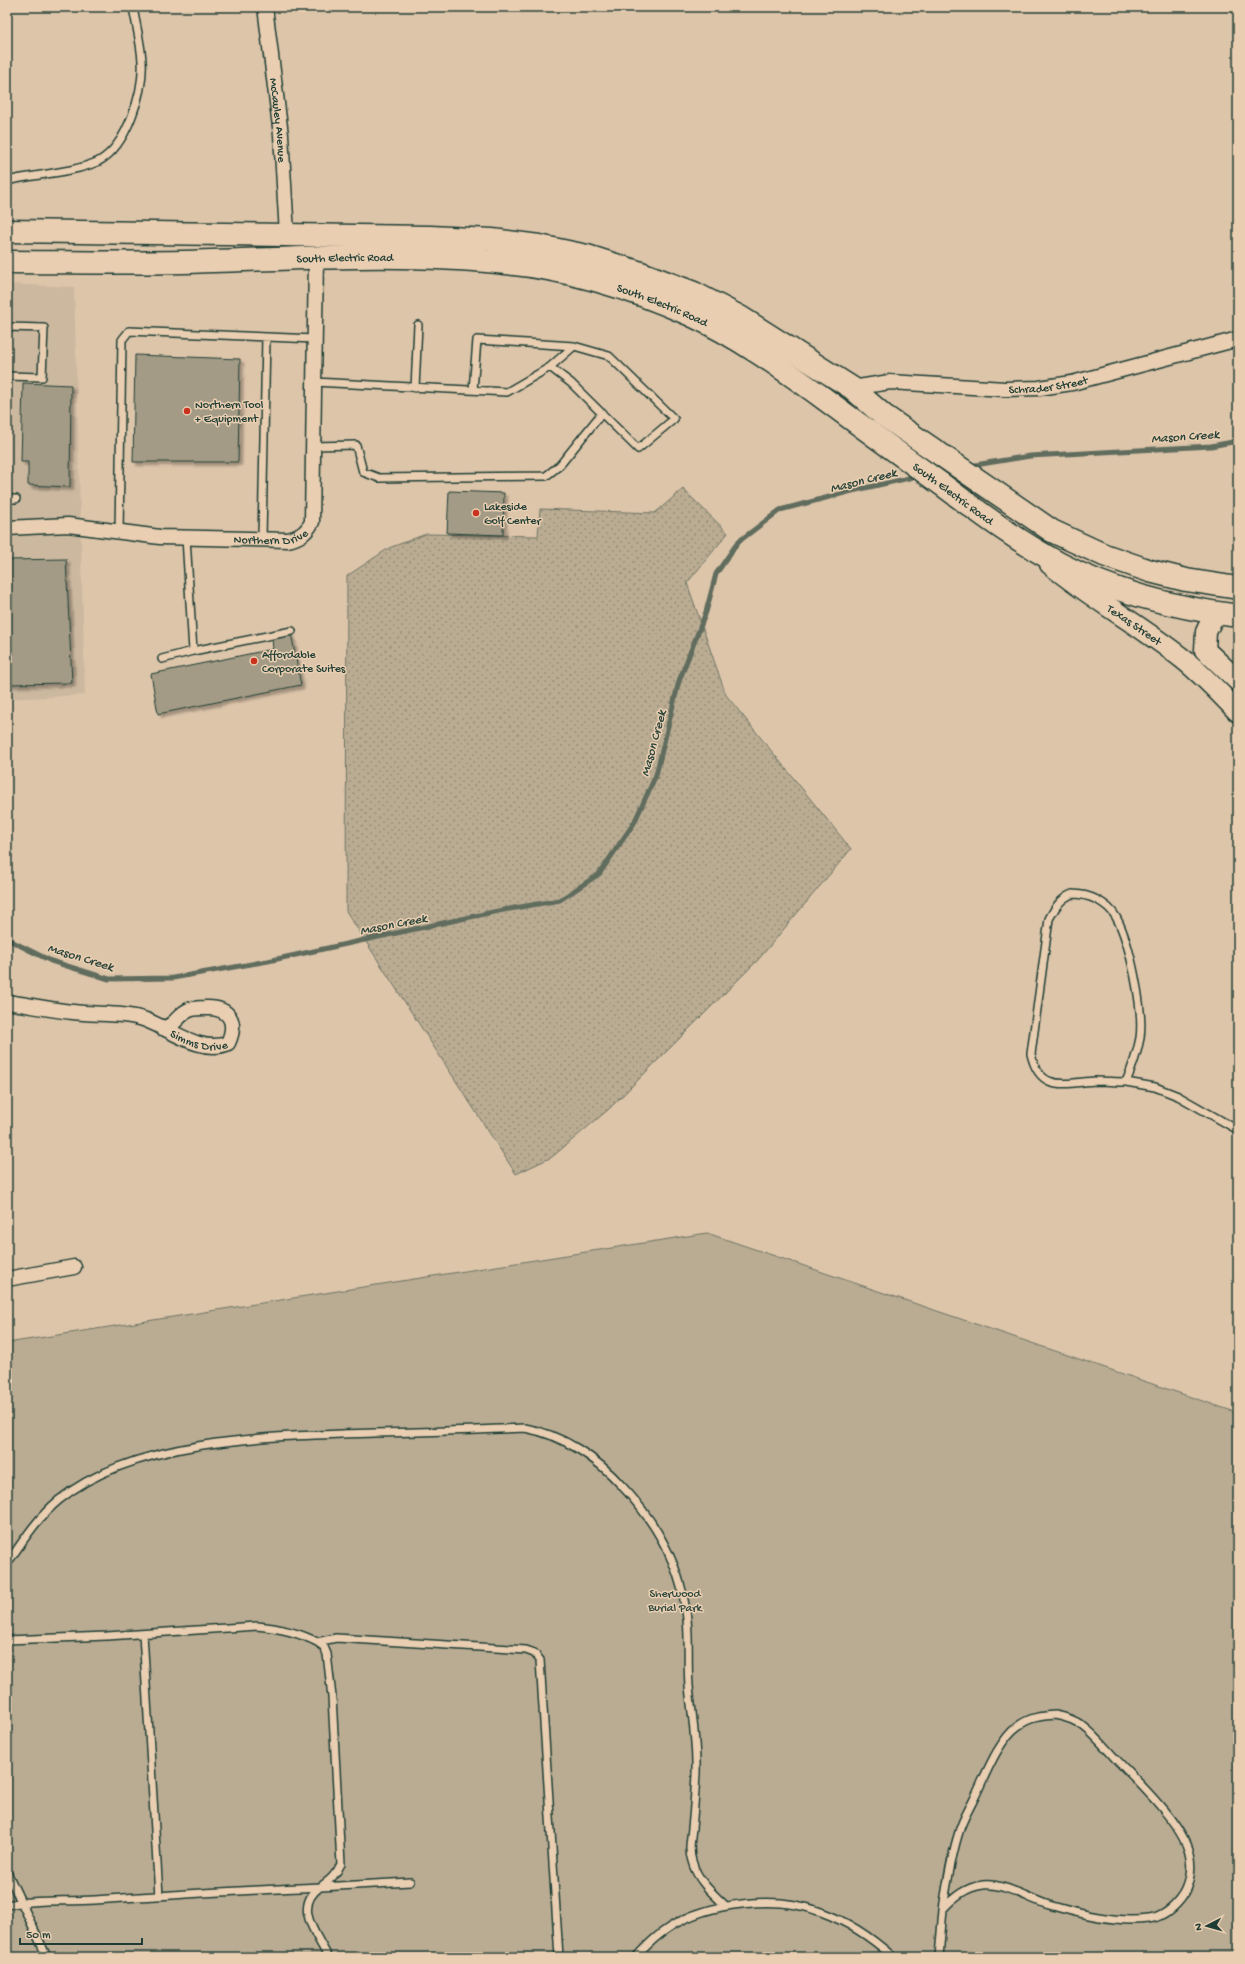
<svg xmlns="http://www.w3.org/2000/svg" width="1245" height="1964" font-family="'Gochi Hand',sans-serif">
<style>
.built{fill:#ccb89f}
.grass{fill:url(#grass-dots);stroke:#6c7464}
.green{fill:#baac93;stroke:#6c7464}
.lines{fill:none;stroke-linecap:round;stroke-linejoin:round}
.stream{stroke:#606c5d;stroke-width:5}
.building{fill:#a39b85;stroke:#1f3d34;filter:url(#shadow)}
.lane-casing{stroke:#1f3d34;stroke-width:10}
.street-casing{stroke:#1f3d34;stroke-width:17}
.secondary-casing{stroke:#1f3d34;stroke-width:23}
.primary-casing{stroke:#1f3d34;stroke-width:25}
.lane{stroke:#e9ceb1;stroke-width:7}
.street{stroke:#e9ceb1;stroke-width:14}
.secondary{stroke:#e9ceb1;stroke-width:20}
.primary{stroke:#e9ceb1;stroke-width:22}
.poi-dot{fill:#c8321e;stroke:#e9ceb1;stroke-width:1.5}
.labels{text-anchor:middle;stroke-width:3;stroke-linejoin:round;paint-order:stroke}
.street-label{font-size:12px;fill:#1f3d34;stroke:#e9ceb1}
.poi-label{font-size:12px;fill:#1f3d34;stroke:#e9ceb1;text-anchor:start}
.park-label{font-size:12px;fill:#2e483e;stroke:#e9ceb1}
.water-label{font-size:13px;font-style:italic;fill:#2a453b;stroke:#e9ceb1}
</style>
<defs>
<pattern id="grass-dots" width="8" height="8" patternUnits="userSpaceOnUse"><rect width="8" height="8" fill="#baac93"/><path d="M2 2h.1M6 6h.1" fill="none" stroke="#978d79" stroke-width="1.8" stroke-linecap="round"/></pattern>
<filter id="shadow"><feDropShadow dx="3.5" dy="3.5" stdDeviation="1" flood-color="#0004"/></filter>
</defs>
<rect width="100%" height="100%" fill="#ddc5aa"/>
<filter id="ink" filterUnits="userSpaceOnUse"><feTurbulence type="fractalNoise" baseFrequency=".025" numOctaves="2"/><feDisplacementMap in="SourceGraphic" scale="8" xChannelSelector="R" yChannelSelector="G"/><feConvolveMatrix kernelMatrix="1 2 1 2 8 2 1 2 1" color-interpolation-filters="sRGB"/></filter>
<g filter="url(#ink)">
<path class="built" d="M7,284L74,287L85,695L7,699Z"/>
<path class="grass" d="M683,489L728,533L687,583L726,695L851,849L757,961L609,1109L552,1157L516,1174L346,911L347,576L389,548L426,534L538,536L540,509L655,513Z"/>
<path class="green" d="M707,1233L1238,1413V1957H7V1343Z"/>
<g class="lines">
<path class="stream" d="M969,466L1030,456L1211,446L1238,441
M7,939L51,961L109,979L173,978L268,961L498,911L560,900L599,874L634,823L656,775L679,681L706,612L716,574L738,542L780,510L852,491L918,476"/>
</g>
<path class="building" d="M135,355L240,359L238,462H133Z
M23,383L71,385L70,487L28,485V462H21Z
M449,491L504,493L503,535L447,533Z
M66,559L72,683L7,684V560Z
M291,633L301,685L158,714L151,674L273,649L272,638Z"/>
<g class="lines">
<defs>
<path id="lane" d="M7,181C35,174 74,173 99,161C127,146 144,91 142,61C141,43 136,25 133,7
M7,327L44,328L42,377L7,376
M314,382L507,392L550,367L571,383L638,449L674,419L609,356L574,346L550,367
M415,388L418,325
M473,390L477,340L574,346
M313,446L356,445L363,472L379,478L546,476L560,465L602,413
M7,499H16
M119,533L122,340L129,331L315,339
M186,538L193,651L292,631
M262,539L266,337
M162,659L193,651
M1072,894C1089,894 1107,902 1116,917C1130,942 1144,1010 1140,1038C1137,1054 1132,1068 1126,1082C1116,1082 1105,1081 1095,1081C1065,1083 1040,1093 1031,1054L1049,919C1055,908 1060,899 1072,894Z
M1126,1082L1155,1087L1178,1096L1238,1130
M7,1564C22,1542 38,1517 59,1500C136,1437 278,1436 374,1433C424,1432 475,1430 525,1428C563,1435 597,1458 622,1486C655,1521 679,1563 686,1611C690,1635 687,1661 689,1686C692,1716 697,1744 696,1774C695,1792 694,1810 692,1828C691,1839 688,1850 692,1861C697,1880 712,1893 726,1906
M143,1634L159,1896
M7,1640L107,1636L257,1626C278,1628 298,1632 317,1642L336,1638L526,1650L534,1653L540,1660L559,1957
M1055,1715C1066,1717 1075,1720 1083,1726C1094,1734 1104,1746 1113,1756C1135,1779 1182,1823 1189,1853C1193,1868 1190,1887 1180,1899C1172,1909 1161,1918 1148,1919C1116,1923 1080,1914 1049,1905C1029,1899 1005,1883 983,1885C966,1887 954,1897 943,1909C947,1883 951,1857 959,1832C962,1821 968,1811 973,1801C984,1779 998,1740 1018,1726C1030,1717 1042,1716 1055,1715Z
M7,1872L47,1957
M7,1905C36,1899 66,1902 95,1900C170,1895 245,1890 320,1887C330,1880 336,1875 341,1864L332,1697L327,1654L324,1647L317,1642
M328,1957C316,1933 293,1907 320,1887L410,1882
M636,1957C646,1946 657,1935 670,1927C709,1902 778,1895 821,1912C849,1922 871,1937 893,1957
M939,1957L943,1909"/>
<g id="street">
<path id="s1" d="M265,7L281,135L287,234"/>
<path id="s2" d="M852,388L890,382L1005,389L1039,388L1072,383L1238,339"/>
<path id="s3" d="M7,528L68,525L160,537L288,540C300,537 306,533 312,522L316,258"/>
<path id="s4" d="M7,1002C29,1005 51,1010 73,1012C97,1015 124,1012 146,1020C170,1029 203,1055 228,1043C238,1021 229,1007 205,1008C200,1008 194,1008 189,1010C177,1015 175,1027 162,1028"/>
<path d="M7,1279L74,1267"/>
</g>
<g id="secondary">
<path id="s5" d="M1050,564C1092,599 1140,625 1183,659C1203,675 1221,694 1238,712"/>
<path d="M1215,613L1206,632L1205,650L1238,681"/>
</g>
<g id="primary">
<path d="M7,231L430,237L492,240L539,246L587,256L641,273L694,293L740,317L852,388L883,415L1052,531L1104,555L1150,571L1186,580L1238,588"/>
<path id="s6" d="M7,262C76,262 145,264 213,261C311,258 409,252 506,263C570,269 633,289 691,315C739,337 783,369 826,400C865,429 905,458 944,486C981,514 1019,542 1060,564C1115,593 1177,608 1238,616"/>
</g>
</defs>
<use href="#lane" class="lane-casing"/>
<use href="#street" class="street-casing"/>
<use href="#secondary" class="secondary-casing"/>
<use href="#primary" class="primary-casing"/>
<use href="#lane" class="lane"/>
<use href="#street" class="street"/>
<use href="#secondary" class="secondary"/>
<use href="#primary" class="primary"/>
</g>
</g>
<g class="poi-dot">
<circle cx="187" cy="411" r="4"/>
<circle cx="476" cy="513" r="4"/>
<circle cx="254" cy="661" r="4"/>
</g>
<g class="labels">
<g class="street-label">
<text dy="4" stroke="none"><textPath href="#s1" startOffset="114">McCauley Avenue</textPath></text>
<text dy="4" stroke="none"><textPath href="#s6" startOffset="338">South Electric Road</textPath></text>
<text dy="4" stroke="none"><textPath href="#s6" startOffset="662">South Electric Road</textPath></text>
<text dy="4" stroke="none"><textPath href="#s2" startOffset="197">Schrader Street</textPath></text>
<text dy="4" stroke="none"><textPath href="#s6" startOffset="1010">South Electric Road</textPath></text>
<text dy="4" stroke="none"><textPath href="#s3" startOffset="265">Northern Drive</textPath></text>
<text dy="4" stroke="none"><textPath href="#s5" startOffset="104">Texas Street</textPath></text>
<text dy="4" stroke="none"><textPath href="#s4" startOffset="198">Simms Drive</textPath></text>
</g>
<g class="poi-label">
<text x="195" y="408">Northern Tool<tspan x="195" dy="14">+ Equipment</tspan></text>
<text x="484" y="510">Lakeside<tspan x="484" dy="14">Golf Center</tspan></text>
<text x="262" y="658">Affordable<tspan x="262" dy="14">Corporate Suites</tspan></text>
</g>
<g class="park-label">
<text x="675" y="1597">Sherwood<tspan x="675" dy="14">Burial Park</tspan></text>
</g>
<g class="water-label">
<text transform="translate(1185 435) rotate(-4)" y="5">Mason Creek</text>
<text transform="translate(863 479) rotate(-14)" y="5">Mason Creek</text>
<text transform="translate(652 743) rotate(-75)" y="5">Mason Creek</text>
<text transform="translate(393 923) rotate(-11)" y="5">Mason Creek</text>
<text transform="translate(81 956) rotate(17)" y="5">Mason Creek</text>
</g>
</g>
<rect width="1245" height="1964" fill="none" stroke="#e9ceb1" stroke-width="24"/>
<rect x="12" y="12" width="1221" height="1940" fill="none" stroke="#1f3d34" stroke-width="1.5" filter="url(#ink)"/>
<g transform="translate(1207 1926) rotate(264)" stroke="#e9ceb1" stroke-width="3" paint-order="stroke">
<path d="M0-3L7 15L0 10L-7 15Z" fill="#1f3d34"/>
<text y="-6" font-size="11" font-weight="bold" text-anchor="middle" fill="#1f3d34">N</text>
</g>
<path d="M20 1938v6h122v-6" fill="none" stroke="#1f3d34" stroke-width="2"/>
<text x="26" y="1938" font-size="12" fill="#1f3d34" stroke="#e9ceb1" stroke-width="3" paint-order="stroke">50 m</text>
</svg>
